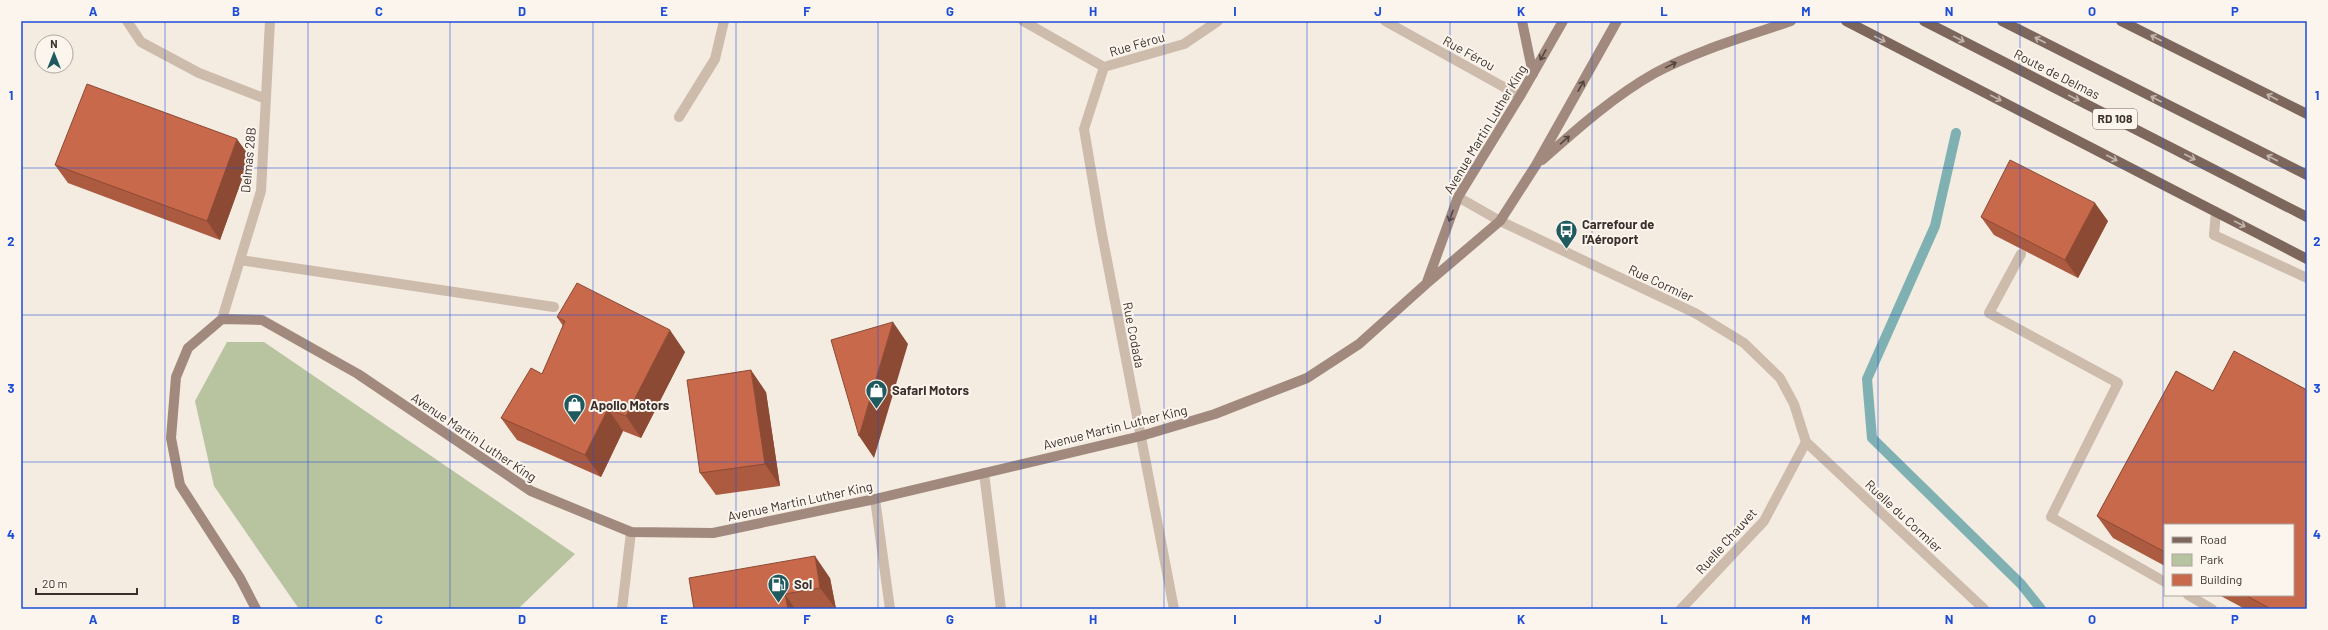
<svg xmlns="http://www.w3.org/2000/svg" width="2328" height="630" font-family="Barlow,sans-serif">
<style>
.green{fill:#b8c4a0}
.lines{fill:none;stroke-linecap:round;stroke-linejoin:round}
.stream{stroke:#7fb0b2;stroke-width:10}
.service{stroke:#cdbbac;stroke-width:10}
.minor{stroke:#cdbbac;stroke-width:10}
.secondary{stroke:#a18a7d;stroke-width:10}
.primary{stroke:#7d675c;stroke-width:10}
.wall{fill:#ac5a40}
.shaded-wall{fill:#8c4a34}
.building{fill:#c8694b;stroke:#8c4a34}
.oneway{stroke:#c2b5ac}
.oneway2{stroke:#544640}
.grid{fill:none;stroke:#1d4ed8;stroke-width:1;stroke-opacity:0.55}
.labels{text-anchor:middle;stroke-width:4;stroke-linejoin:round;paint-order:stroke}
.shield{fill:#fbf5ee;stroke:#756b66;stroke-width:1}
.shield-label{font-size:12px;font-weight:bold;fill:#3b302b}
.street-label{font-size:13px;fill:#3b302b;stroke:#fbf5ee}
.poi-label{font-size:13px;font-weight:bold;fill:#3b302b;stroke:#fbf5ee;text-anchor:start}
.neatline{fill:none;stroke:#1d4ed8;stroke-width:1.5}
.grid-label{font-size:13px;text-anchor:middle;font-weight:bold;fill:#1d4ed8}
</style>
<rect width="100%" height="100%" fill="#f4ebe1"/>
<path class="green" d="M227,342H264L575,554L518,609H299L214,486L195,401Z"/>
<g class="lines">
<path class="stream" d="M1956,133L1935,226L1867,379L1872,438L2021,584L2041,609"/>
<path class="service" d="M2216,212L2214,235L2307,278
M2021,254L1989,313L2118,383L2051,517L2165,582
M240,260L554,307
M984,473L1001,609
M875,499L890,609
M2188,595L2212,609"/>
<path class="minor" d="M127,21L141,42L199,73L266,99
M1023,21L1104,67
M1385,21L1520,96
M1104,67L1084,129L1101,229L1174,609
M1104,67L1184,44L1218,21
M679,117L715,59L724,21
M1458,197L1500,221L1695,313L1744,343L1780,378L1794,404L1806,442
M222,319L261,191L270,21
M1806,442L1984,609
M622,609L631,532
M1681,609L1764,521L1806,442"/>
<path class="secondary" d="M1522,21L1533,74
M1542,160C1577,129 1614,96 1655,73C1698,50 1745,37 1791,21
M1427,282L1458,197L1520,96L1563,21
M256,609L240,578L180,485L171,438L176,377L188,348L222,319L262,320L358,374L531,491L631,532L713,533L875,499L1141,436L1215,414L1307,378L1359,344L1426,284L1500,221L1536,165L1617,21"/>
<path class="primary" d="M1846,21L2307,259
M1924,21L2307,217
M2002,21L2307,175
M2121,21L2307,114"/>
</g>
<path class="wall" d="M250,157L220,240L68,183L55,165Z
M1981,217L2108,221L2078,278L1994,235Z
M557,317L685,352L641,438L623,431L601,477L517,440L501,418L542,374L563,326Z
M2234,351L2307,390V609H2245L2219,595H2293V525H2165V566L2113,538L2097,516L2176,371L2213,391Z
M766,392L780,486L716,495L700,473Z
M830,578L836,609H694Z"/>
<path class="shaded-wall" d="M237,139L250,157L220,240L207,221Z
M2095,203L2108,221L2078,278L2065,260Z
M893,322L908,344L874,458L859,436Z
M670,330L685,352L641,438L626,416Z
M751,370L766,392L780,486L765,464Z
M608,409L623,431L601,477L585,455Z
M815,556L830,578L836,609L820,588Z
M785,594L795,609H788Z"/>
<path class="building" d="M87,84L237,139L207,221L55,165Z
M2010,160L2095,203L2065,260L1981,217Z
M577,283L670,330L626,416L608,409L585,455L501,418L531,368L542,374L565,321L557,317Z
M893,322L859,436L831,340Z
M2234,351L2307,390V609H2271L2245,595H2293V525H2165V552L2097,516L2176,371L2213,391Z
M751,370L765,464L700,473L687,380Z
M815,556L820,588L785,594L788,609H694L689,578Z"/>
<defs><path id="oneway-shaft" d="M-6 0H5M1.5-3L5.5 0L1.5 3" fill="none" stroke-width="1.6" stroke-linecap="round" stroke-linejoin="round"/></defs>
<g class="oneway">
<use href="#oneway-shaft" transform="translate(2156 38) rotate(-153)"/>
<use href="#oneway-shaft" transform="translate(1880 39) rotate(27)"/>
<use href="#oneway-shaft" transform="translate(1959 39) rotate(27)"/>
<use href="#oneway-shaft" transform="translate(2040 40) rotate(-153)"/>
<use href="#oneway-shaft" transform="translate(2272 97) rotate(-153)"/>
<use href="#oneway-shaft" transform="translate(1996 98) rotate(27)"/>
<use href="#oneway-shaft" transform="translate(2074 98) rotate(27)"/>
<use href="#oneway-shaft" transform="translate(2156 99) rotate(-153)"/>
<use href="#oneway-shaft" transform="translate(2190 157) rotate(27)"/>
<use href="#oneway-shaft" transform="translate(2112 158) rotate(27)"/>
<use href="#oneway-shaft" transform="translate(2272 158) rotate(-153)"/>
<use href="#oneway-shaft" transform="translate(2240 224) rotate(27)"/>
</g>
<g class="oneway2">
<use href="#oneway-shaft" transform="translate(1543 55) rotate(119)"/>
<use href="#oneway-shaft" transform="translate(1671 65) rotate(-26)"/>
<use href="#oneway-shaft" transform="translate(1581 86) rotate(-61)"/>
<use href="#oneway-shaft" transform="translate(1565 140) rotate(-41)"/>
<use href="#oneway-shaft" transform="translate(1451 216) rotate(110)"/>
</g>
<path class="grid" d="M165,21V609M308,21V609M450,21V609M593,21V609M736,21V609M878,21V609M1021,21V609M1164,21V609M1307,21V609M1450,21V609M1592,21V609M1735,21V609M1878,21V609M2020,21V609M2163,21V609M21,168H2307M21,315H2307M21,462H2307"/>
<defs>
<symbol id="bus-pin" viewBox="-11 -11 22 30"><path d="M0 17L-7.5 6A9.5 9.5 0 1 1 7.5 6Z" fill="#1f5a5e" stroke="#fbf5ee"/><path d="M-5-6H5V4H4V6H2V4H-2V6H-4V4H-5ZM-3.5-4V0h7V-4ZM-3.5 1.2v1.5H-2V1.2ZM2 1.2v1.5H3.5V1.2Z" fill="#fff"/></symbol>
<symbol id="shop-pin" viewBox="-11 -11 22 30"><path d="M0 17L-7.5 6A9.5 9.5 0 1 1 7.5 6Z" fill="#1f5a5e" stroke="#fbf5ee"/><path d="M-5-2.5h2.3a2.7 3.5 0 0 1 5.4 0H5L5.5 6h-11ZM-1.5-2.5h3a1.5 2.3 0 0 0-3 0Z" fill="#fff"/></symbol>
<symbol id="fuel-pin" viewBox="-11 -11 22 30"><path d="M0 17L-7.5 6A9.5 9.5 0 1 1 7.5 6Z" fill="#1f5a5e" stroke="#fbf5ee"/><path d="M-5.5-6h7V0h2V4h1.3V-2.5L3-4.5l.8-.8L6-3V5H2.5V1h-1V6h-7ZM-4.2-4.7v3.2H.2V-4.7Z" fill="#fff"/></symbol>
</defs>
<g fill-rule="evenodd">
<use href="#bus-pin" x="1554" y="218" width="25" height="34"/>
<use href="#shop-pin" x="864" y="378" width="25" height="34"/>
<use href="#shop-pin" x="562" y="392" width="25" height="34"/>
<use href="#fuel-pin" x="766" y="572" width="25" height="34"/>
</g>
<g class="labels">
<rect class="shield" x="2093" y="109" width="44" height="20" rx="3"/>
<g class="shield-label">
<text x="2115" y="123">RD 108</text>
</g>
<g class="street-label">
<text transform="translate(1137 44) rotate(-16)" y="5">Rue Férou</text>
<text transform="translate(1469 53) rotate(29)" y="5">Rue Férou</text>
<text transform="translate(2057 74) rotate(27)" y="5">Route de Delmas</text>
<text transform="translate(1485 129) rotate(-59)" y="5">Avenue Martin Luther King</text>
<text transform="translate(248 160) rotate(-85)" y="5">Delmas 28B</text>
<text transform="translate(1661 283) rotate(25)" y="5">Rue Cormier</text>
<text transform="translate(1134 335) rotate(79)" y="5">Rue Codada</text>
<text transform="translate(1115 427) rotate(-14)" y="5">Avenue Martin Luther King</text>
<text transform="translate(474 437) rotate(34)" y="5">Avenue Martin Luther King</text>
<text transform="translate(800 501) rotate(-12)" y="5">Avenue Martin Luther King</text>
<text transform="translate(1904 516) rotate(43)" y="5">Ruelle du Cormier</text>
<text transform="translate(1726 541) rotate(-48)" y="5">Ruelle Chauvet</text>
</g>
<g class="poi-label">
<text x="1582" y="229">Carrefour de<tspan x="1582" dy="15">l'Aéroport</tspan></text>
<text x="892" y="395">Safari Motors</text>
<text x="590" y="410">Apollo Motors</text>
<text x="794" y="589">Sol</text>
</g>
</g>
<rect width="2328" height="630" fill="none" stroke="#fbf5ee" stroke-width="44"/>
<rect x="2164" y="524" width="130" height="72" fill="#fbf5ee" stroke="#aea6a0"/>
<rect x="2172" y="537" width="20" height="6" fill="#7d675c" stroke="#aea6a0"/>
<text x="2200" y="544" font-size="12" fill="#3b302b">Road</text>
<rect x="2172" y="554" width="20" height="12" fill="#b8c4a0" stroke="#aea6a0"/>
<text x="2200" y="564" font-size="12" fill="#3b302b">Park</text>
<rect x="2172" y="574" width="20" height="12" fill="#c8694b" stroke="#aea6a0"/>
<text x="2200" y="584" font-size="12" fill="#3b302b">Building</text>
<g transform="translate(54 54)"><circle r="19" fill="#fbf5ee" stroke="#aea6a0"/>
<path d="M0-3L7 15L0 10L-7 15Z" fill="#1f5a5e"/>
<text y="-6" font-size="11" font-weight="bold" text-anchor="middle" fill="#3b302b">N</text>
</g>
<path d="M36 588v6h101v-6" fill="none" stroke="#3b302b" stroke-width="2"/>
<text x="42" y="588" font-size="12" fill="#3b302b" stroke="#fbf5ee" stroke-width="3" paint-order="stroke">20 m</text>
<rect x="22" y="22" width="2284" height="586" class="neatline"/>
<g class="grid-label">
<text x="93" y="16">A</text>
<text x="236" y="16">B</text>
<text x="379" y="16">C</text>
<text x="522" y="16">D</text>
<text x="664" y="16">E</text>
<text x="807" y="16">F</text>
<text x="950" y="16">G</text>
<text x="1093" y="16">H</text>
<text x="1235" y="16">I</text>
<text x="1378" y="16">J</text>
<text x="1521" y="16">K</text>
<text x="1664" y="16">L</text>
<text x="1806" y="16">M</text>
<text x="1949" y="16">N</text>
<text x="2092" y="16">O</text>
<text x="2235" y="16">P</text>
<text x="11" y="100">1</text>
<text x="2317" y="100">1</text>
<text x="11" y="246">2</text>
<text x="2317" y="246">2</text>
<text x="11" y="393">3</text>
<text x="2317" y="393">3</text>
<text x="11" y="539">4</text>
<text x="2317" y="539">4</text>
<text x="93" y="624">A</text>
<text x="236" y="624">B</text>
<text x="379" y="624">C</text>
<text x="522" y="624">D</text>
<text x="664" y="624">E</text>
<text x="807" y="624">F</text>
<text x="950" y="624">G</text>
<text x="1093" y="624">H</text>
<text x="1235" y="624">I</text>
<text x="1378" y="624">J</text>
<text x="1521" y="624">K</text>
<text x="1664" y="624">L</text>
<text x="1806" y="624">M</text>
<text x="1949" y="624">N</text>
<text x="2092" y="624">O</text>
<text x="2235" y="624">P</text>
</g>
</svg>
